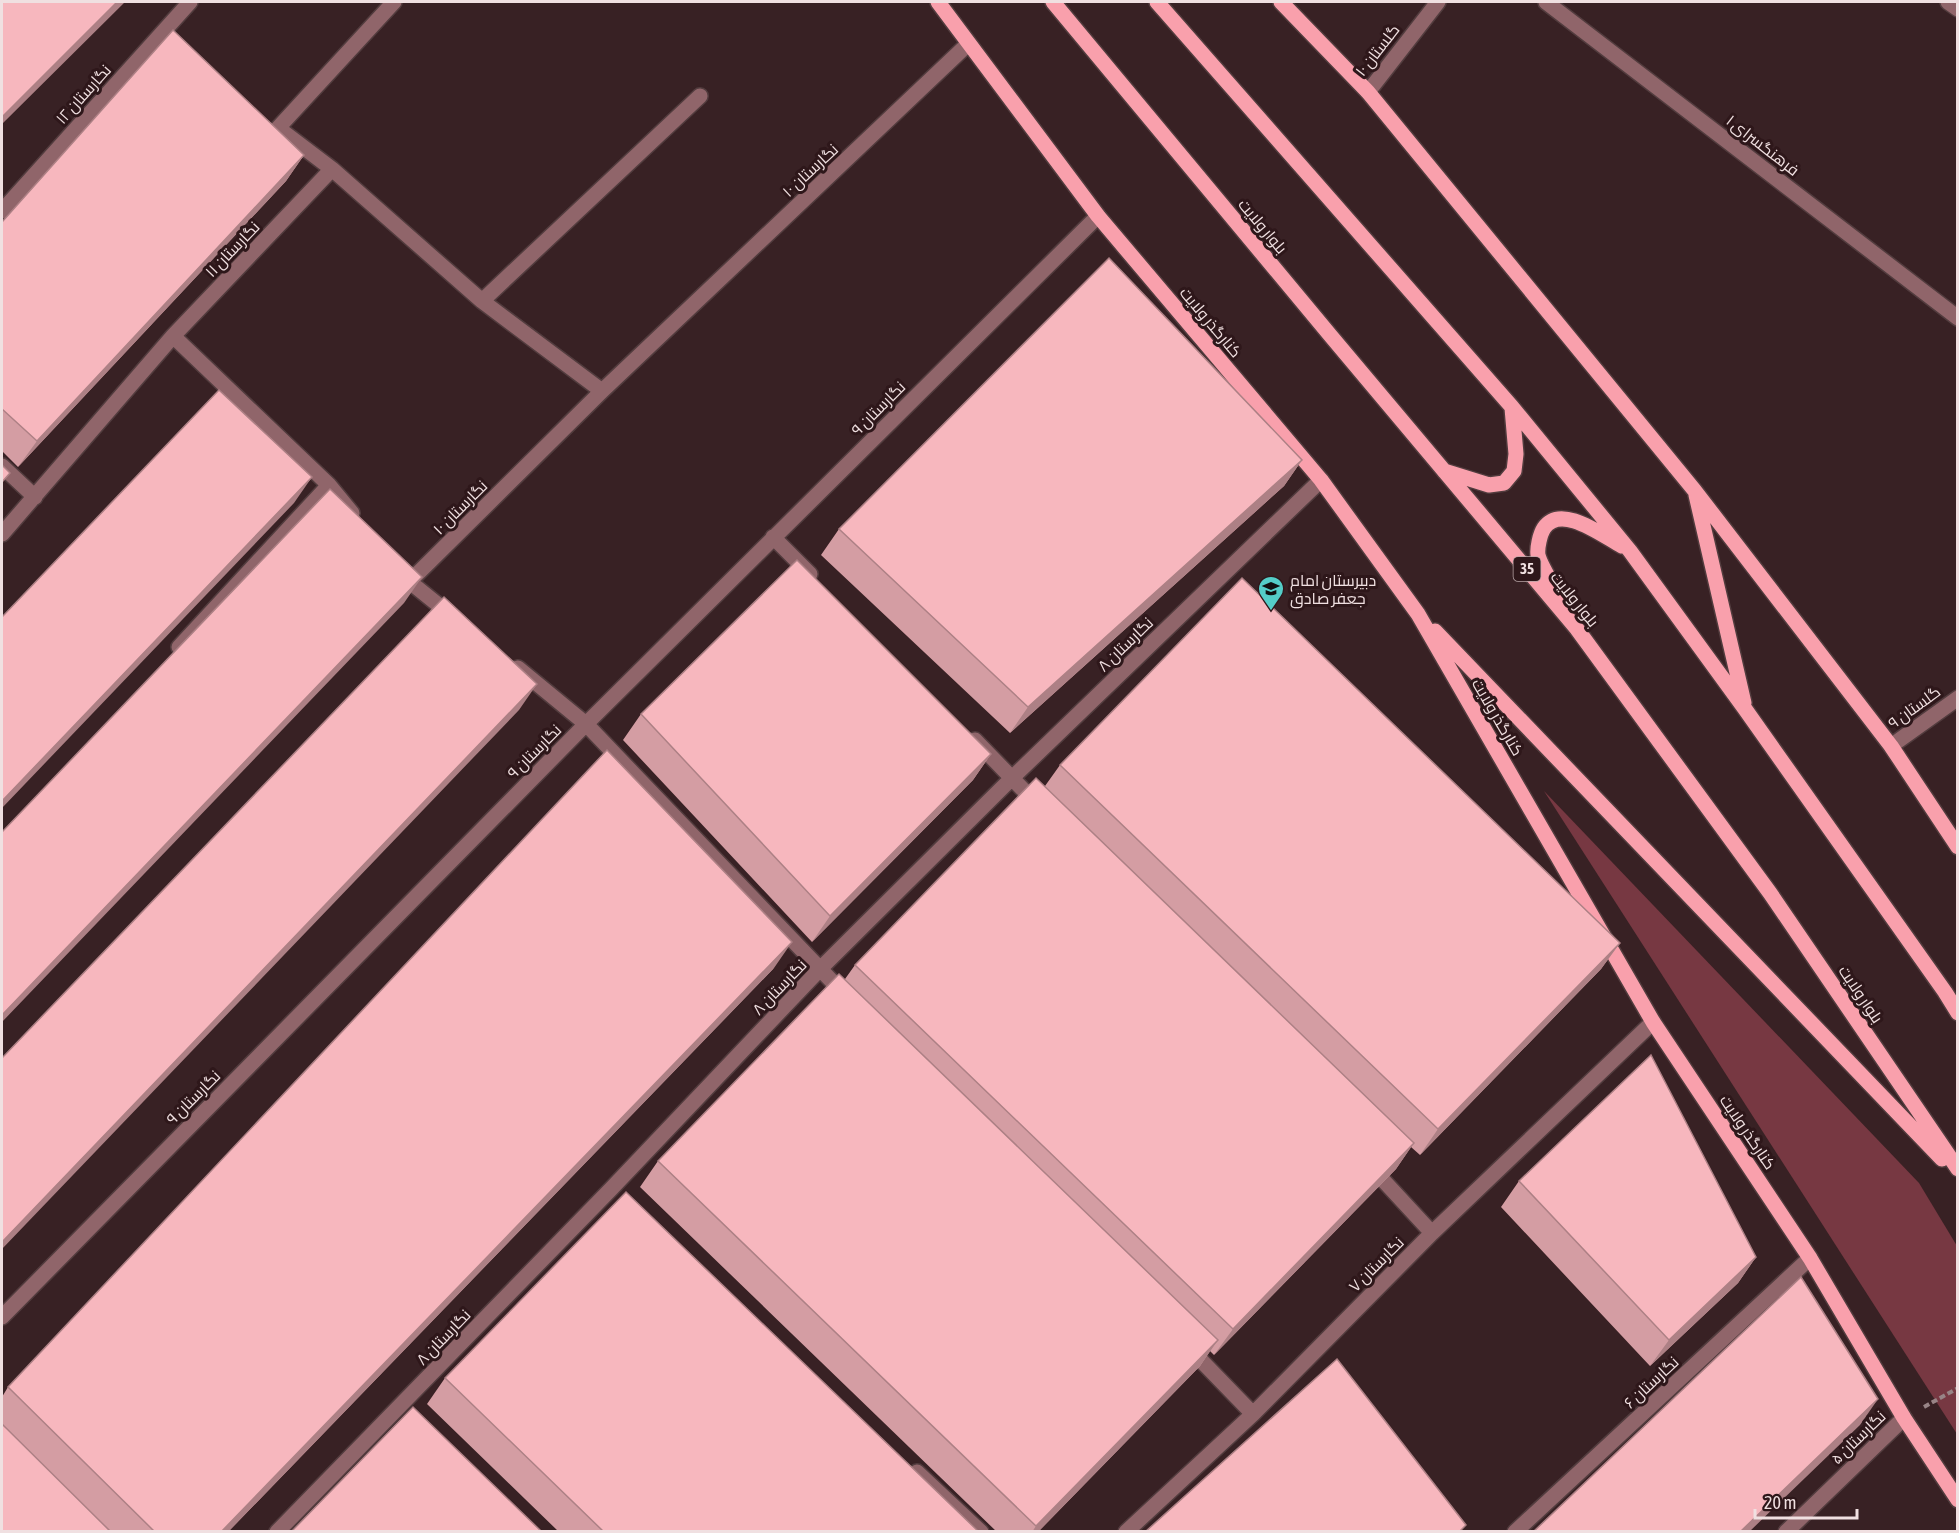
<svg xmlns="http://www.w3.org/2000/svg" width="1959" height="1533" font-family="'Asap Condensed',Cairo,sans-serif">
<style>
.green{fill:#773842}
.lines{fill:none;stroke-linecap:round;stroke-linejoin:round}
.minor-casing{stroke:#523c3e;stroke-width:18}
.major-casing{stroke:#523c3e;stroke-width:18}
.path{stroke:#988486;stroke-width:4;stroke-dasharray:6 3;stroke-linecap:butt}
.minor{stroke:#90656a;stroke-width:15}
.major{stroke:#f9a0ac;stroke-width:15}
.wall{fill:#d49da3}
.shaded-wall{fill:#ad8085}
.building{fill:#f7b7be;stroke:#ad8085;stroke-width:1.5}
.labels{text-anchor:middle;stroke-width:6;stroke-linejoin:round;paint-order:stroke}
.shield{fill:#2e171a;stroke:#b6a4a5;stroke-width:1.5}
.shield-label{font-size:15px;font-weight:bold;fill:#f0e0e1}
.street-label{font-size:16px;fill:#f0e0e1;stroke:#2e171a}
.poi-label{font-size:16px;fill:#f0e0e1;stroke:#2e171a;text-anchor:start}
</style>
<rect width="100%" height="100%" fill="#382124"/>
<path class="green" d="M1544,791L1919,1183L1957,1246V1434Z"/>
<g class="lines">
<defs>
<path id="minor" d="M1546,2L1958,318
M1948,2L1958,9
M1368,92L1438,2
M332,169L482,301L602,391
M2,211L190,2
M482,301L700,96
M173,336L329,485L352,513
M2,466L35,497
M2,534L173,336L332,169L278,128L394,2
M773,537L810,574
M402,573L410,582L452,616
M404,587L602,391L968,44
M179,647L329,485
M518,668L586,724L846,996
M975,740L1038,805
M1891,746L1958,698
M1371,1167L1432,1233
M2,1317L586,724L1098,216
M1190,1349L1253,1414
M917,1472L981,1532
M277,1532L611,1189L820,969L1012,778L1321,480
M1126,1532L1253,1414L1432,1233L1653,1022
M1515,1532L1810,1258
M1786,1532L1904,1418"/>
<path id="major" d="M938,2L1098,216L1321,480L1418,614L1653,1022L1810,1258L1904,1418L1958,1500
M1053,2L1330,335L1577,629L1770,893L1958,1169
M1157,2L1512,407L1630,551L1745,709L1945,992L1958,1013
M1281,2L1368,92L1695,491L1891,746L1958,847
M1444,471L1489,485L1504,483L1514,471L1516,454L1512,408
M1696,495L1744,703
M1562,601C1556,590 1540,565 1538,555C1537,548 1540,534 1544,528C1561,503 1603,536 1622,546
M1435,631L1942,1159"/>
</defs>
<use href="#minor" class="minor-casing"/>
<use href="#major" class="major-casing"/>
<path class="path" d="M1924,1407L1958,1388"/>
<use href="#minor" class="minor"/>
<use href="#major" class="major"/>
</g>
<path class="wall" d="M304,155L286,181L18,467L2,451V222Z
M1302,460L1284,486L1010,733L821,555L839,529Z
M641,714L991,754L973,780L812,942L623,740Z
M1060,765L1620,943L1601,969L1420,1155L1411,1147L1396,1169L1214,1355L1210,1351L1200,1366L1038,1532H997L640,1187L658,1161L845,979L855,965L1045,786Z
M774,968L228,1532H2V1397L8,1387Z
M1519,1181L1756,1257L1738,1283L1650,1366L1501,1207Z
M445,1378L979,1532H559L427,1404Z"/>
<path class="shaded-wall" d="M117,2H125L2,124V117Z
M304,155L286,181L18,467L37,441Z
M1302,460L1284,486L1010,733L1028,707Z
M312,477L294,503L2,808V801Z
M422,577L404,603L2,1022V1015Z
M537,684L519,710L2,1249V1242Z
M991,754L973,780L812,942L830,916Z
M792,942L774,968L228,1532H221Z
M1620,943L1601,969L1420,1155L1438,1129Z
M1414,1143L1396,1169L1214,1355L1233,1329Z
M1756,1257L1738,1283L1650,1366L1669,1340Z
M1218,1340L1200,1366L1038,1532H1032L1036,1526Z
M1878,1399L1860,1425L1749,1532H1740Z"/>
<path class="building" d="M2,2H117L2,117Z
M173,30L304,155L37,441L2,409V222Z
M1109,258L1302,460L1028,707L839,529Z
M219,390L312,477L2,801V617Z
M2,465L10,473L2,482Z
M330,489L422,577L2,1015V832Z
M797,560L991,754L830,916L641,714Z
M1242,578L1620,943L1438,1129L1060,765Z
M444,597L537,684L2,1242V1058Z
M607,750L792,942L221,1532H155L8,1387Z
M1036,778L1414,1143L1233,1329L855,965Z
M839,974L1218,1340L1036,1526L658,1161Z
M1651,1055L1756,1257L1669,1340L1519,1181Z
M626,1192L979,1532H604L445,1378Z
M1801,1277L1878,1399L1740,1532H1533Z
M1337,1359L1466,1525L1459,1532H1145Z
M413,1407L542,1532H291Z
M2,1424L111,1532H2Z"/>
<defs>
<symbol id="school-pin" viewBox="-11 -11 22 30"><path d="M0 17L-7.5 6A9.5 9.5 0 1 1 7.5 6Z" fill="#54cdc8" stroke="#2e171a"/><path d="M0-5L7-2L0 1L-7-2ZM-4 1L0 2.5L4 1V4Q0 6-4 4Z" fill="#111"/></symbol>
</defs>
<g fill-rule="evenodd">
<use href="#school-pin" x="1256" y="574" width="30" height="40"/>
</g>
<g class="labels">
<rect class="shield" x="1513.5" y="557" width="27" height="24" rx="4.5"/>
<g class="shield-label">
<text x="1527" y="574">35</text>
</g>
<g class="street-label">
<text transform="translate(1377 50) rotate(-52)" y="6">گلستان ۱۰</text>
<text transform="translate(83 94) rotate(-48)" y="6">نگارستان ۱۲</text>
<text transform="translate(1763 145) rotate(38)" y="6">فرهنگسرای ۱</text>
<text transform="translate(810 170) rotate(-43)" y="6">نگارستان ۱۰</text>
<text transform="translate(1263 226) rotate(50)" y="6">بلوار ولایت</text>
<text transform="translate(232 249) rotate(-46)" y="6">نگارستان ۱۱</text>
<text transform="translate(1211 322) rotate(50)" y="6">کنارگذر ولایت</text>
<text transform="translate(878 408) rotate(-45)" y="6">نگارستان ۹</text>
<text transform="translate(460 507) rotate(-45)" y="6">نگارستان ۱۰</text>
<text transform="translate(1575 599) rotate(51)" y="6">بلوار ولایت</text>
<text transform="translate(1125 644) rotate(-44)" y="6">نگارستان ۸</text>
<text transform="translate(1914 707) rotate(-36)" y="6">گلستان ۹</text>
<text transform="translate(1498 717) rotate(60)" y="6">کنارگذر ولایت</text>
<text transform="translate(534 751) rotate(-45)" y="6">نگارستان ۹</text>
<text transform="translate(779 987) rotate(-46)" y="6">نگارستان ۸</text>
<text transform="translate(1861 994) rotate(56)" y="6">بلوار ولایت</text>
<text transform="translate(193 1097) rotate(-45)" y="6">نگارستان ۹</text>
<text transform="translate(1748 1132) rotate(56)" y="6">کنارگذر ولایت</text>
<text transform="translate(1376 1264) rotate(-45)" y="6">نگارستان ۷</text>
<text transform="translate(443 1337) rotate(-46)" y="6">نگارستان ۸</text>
<text transform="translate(1651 1382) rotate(-43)" y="6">نگارستان ۶</text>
<text transform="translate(1858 1437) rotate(-44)" y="6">نگارستان ۵</text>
</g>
<g class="poi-label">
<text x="1290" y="586">دبیرستان امام<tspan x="1290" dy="18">جعفر صادق</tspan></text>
</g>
</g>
<rect width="1959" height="1533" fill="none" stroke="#f0e0e1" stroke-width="6"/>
<path d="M1755 1509v9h102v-9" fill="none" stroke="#f0e0e1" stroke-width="3"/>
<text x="1764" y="1509" font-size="18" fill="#f0e0e1" stroke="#2e171a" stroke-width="4.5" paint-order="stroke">20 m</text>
</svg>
